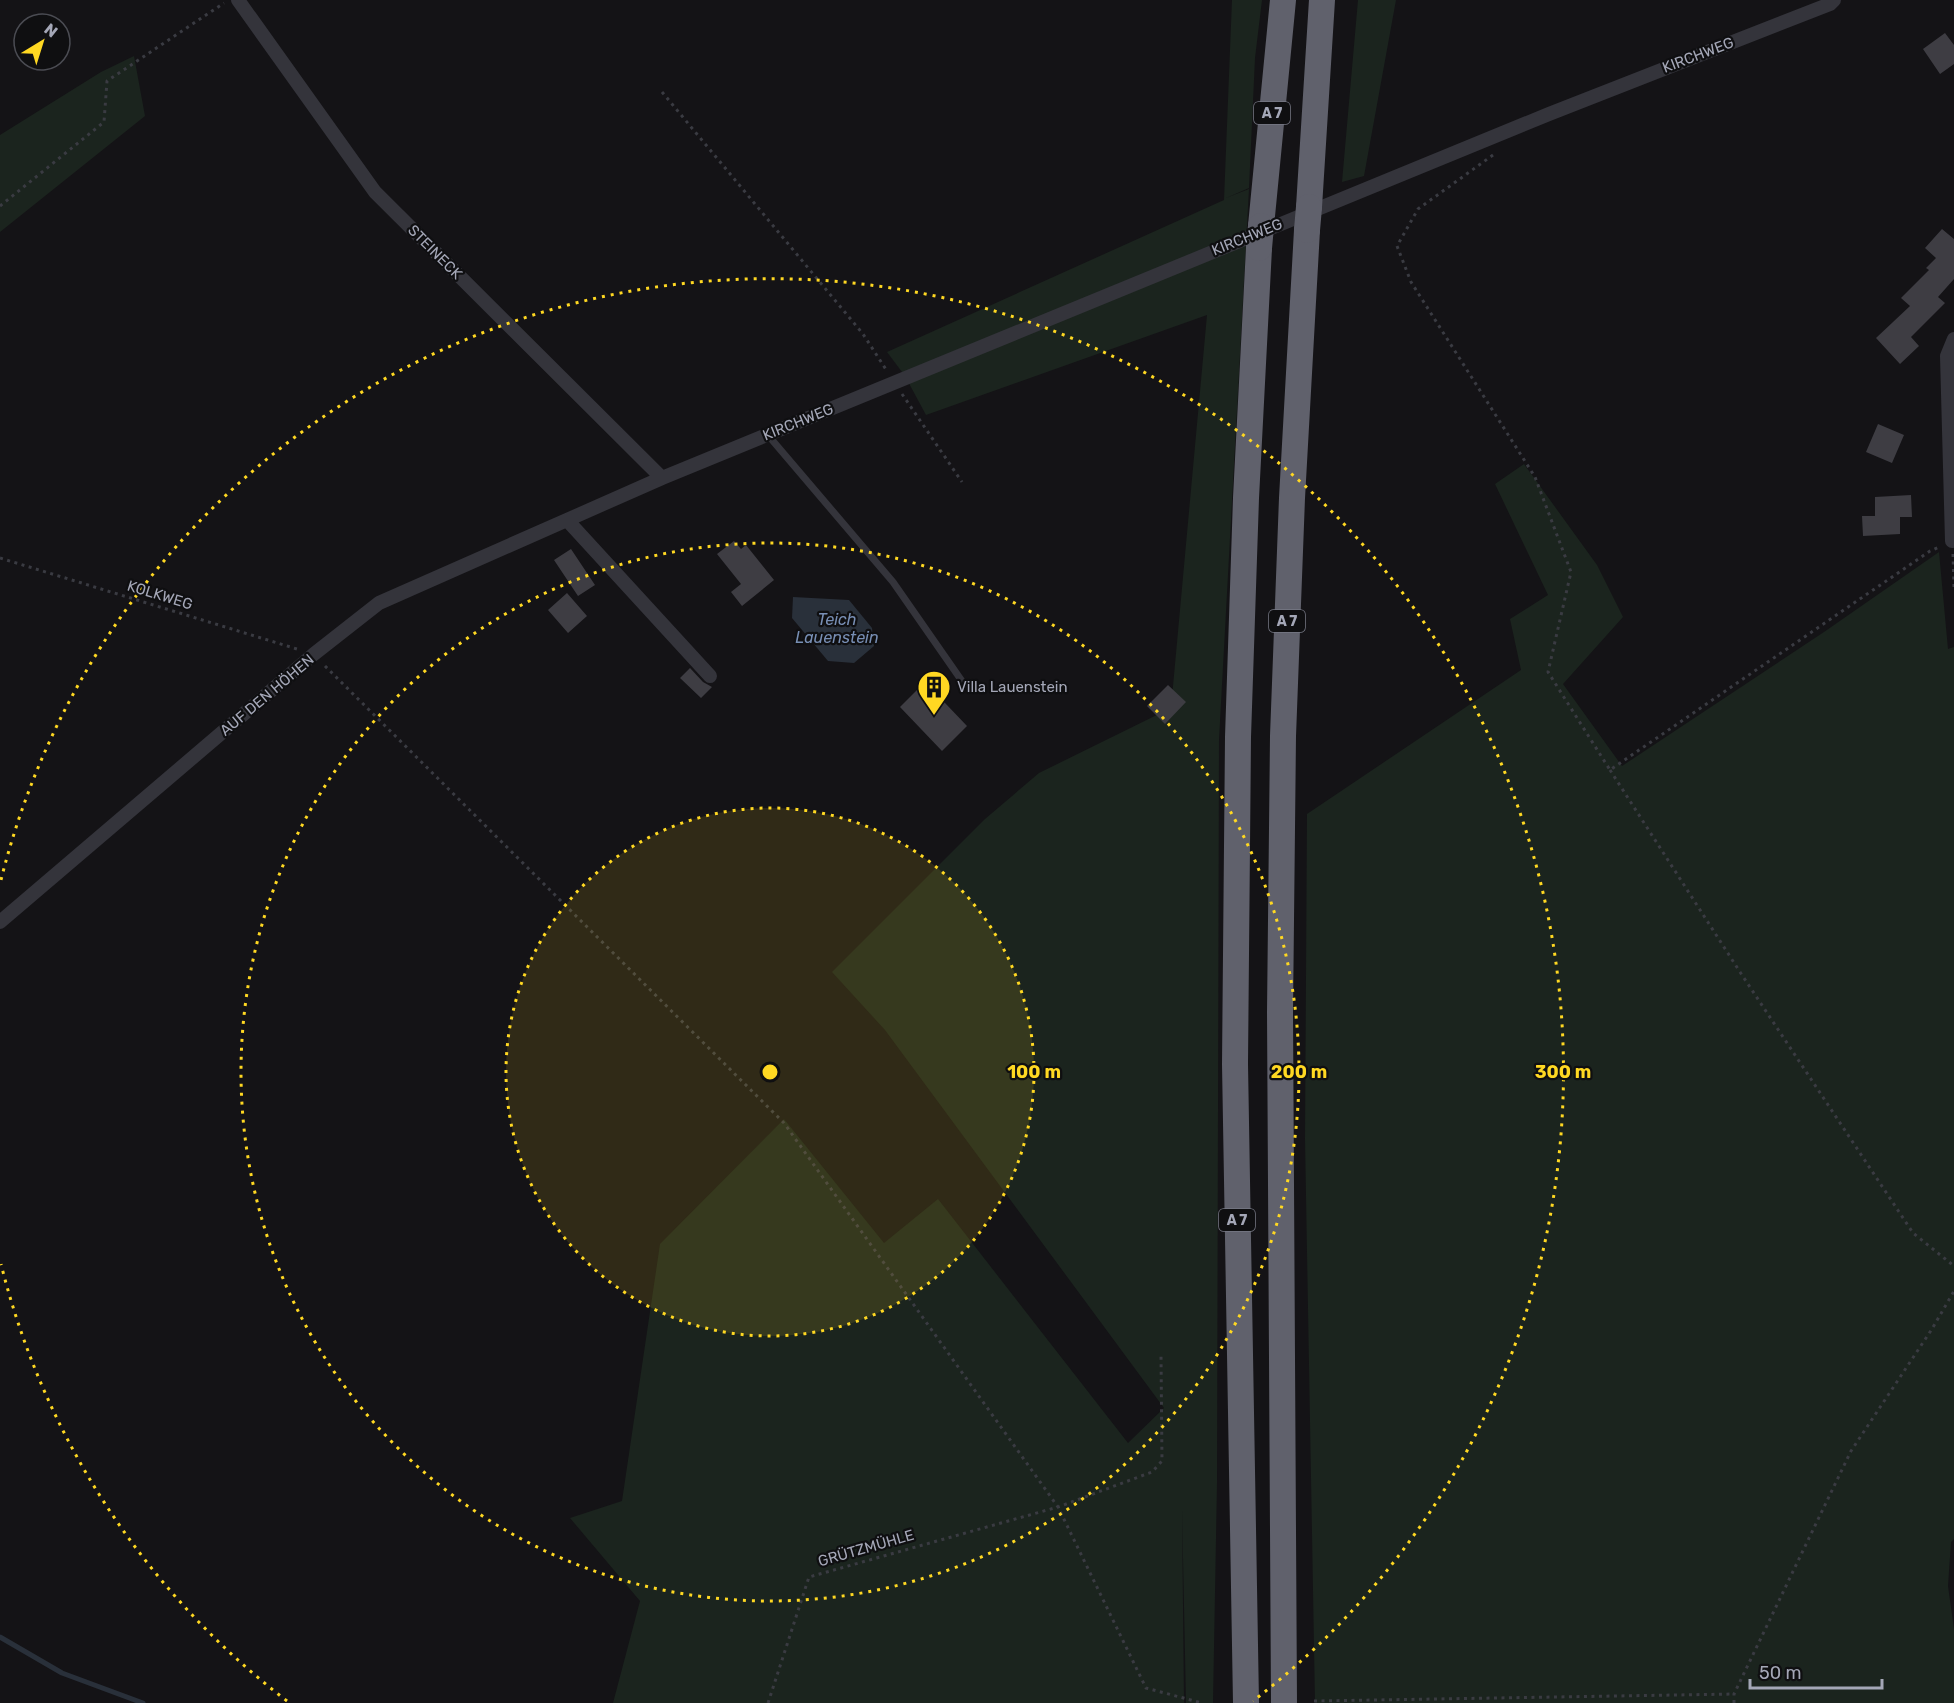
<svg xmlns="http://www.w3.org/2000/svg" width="1954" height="1703" font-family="Rubik,sans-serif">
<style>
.green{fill:#1b241e}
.water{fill:#29303a}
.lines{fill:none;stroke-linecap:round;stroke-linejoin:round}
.stream{stroke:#29303a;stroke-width:5}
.building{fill:#3e3d43}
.path{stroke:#3a3b42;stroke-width:3;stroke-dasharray:3 4.5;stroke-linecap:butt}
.service{stroke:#34343b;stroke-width:7}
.minor{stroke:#34343b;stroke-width:14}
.motorway{stroke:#60616c;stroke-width:26}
.motorway-bridge{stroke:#60616c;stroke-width:26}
.ring{fill:none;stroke:#ffd822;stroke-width:3;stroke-dasharray:3 6}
.labels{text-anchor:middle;stroke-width:4.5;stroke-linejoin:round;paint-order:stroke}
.shield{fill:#0f0f11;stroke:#777985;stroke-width:1.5}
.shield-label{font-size:14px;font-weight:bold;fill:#a4a7b7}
.street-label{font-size:15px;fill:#a4a7b7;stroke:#0f0f11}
.poi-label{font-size:15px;fill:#a4a7b7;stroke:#0f0f11;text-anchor:start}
.water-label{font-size:16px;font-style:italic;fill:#788fb5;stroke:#0f0f11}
.centre{fill:#ffd822;stroke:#0f0f11;stroke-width:3}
.ring-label{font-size:18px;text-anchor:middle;font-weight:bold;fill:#ffd822;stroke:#0f0f11;stroke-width:4.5;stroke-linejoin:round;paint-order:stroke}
</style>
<rect width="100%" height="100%" fill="#141316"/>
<path class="green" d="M1232,0H1262L1255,58L1249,188L1226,198L1249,189L1219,740L1217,1483L1213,1703H1186L1182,1509L1184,1703H613L640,1601L570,1518L622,1501L660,1244L784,1119L884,1243L938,1199L1128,1443L1164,1408L885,1030L832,972L985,819L1039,773L1171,708L1207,315L926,415L905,376L887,352L1224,200Z
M1358,0H1396L1364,176L1342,182Z
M134,56L145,116L0,232V135L101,72Z
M1524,464L1597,565L1623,617L1563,684L1622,766L1824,632L1939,552L1948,649L1954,647V1539L1951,1542L1948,1586L1954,1629V1703H1315L1305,1139L1307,814L1521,670L1510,619L1548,595L1495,484Z"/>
<path class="water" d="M793,597L849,600L872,628L874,646L854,663L828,661L792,618Z"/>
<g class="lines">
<path class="stream" d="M0,1637L62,1673L143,1703"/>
</g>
<path class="building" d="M1945,33L1954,45V64L1940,74L1923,49Z
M1942,229L1954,239V279L1938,297L1945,303L1911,337L1919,346L1900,364L1876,338L1910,306L1901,298L1929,270L1926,268L1936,258L1925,248Z
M1878,424L1904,435L1892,463L1866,452Z
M1911,495L1912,517H1900V534L1863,536L1862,516H1875V497Z
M734,541L741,549L746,545L774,580L742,606L731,592L741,584L717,554Z
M571,549L595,585L578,596L554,560Z
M567,593L587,616L568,633L548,610Z
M690,668L703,682L712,687L701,698L680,678Z
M925,682L967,726L942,751L900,707Z
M1168,685L1186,702L1165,724L1147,706Z"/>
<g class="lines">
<path class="path" d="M662,92L863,334L887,371
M1493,155L1418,209L1397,246L1411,282L1535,477L1571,572L1548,672L1610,770L1930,551L1939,547
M0,206L104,122L107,81L224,3
M902,394L962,482
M1953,554L1954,588
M0,558L297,649
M325,666L784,1123L1058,1507L1146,1688L1202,1703
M1610,770L1740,972L1913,1233L1954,1266
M1314,1701L1734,1694
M768,1703L809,1577L1058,1507L1152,1472L1162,1461L1161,1356
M1734,1703V1694L1851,1451L1932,1329L1954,1291"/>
<path class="service" d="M767,434L893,582L964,684"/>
<path class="minor" d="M238,0L375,192L662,478
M567,520L710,676
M1952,541L1947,356L1954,339
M0,922L314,654L379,603L662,478L1549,114L1830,4L1834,0"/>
<path class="motorway" d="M1309,207L1322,0
M1261,226L1283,0
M1246,1703L1235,1064L1238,737L1246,498L1259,248
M1284,1703L1280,1012L1283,736L1292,498L1307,230"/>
<path class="motorway-bridge" d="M1307,230L1309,207
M1259,248L1261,226"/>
</g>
<circle cx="770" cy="1072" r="264" fill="#ffd822" fill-opacity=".12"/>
<g class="ring">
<circle cx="770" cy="1072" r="264"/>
<circle cx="770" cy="1072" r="529"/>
<path d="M287 1701A793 793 0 0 1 1 1264M1 880A793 793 0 1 1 1253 1701"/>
</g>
<defs>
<symbol id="building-pin" viewBox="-11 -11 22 30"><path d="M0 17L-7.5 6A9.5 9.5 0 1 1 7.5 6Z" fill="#ffd822" stroke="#0f0f11"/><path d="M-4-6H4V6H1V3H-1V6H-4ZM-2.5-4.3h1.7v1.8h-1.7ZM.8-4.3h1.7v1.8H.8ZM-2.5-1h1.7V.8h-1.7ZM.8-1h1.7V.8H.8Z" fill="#111"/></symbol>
</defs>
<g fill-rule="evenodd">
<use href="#building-pin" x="915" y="668" width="38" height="52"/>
</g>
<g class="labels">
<g class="shield">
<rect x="1254" y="102" width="36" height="22" rx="4.5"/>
<rect x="1269" y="610" width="36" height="22" rx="4.5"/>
<rect x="1219" y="1209" width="36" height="22" rx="4.5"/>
</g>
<g class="shield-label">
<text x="1272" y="118">A 7</text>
<text x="1287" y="626">A 7</text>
<text x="1237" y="1225">A 7</text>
</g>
<g class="street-label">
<text transform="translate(1698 55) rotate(-21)" y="5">KIRCHWEG</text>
<text transform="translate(1247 237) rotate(-22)" y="5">KIRCHWEG</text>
<text transform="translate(435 252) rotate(45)" y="5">STEINECK</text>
<text transform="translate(798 422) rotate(-22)" y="5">KIRCHWEG</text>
<text transform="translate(160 595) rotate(17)" y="5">KOLKWEG</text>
<text transform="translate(267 695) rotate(-40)" y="5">AUF DEN HÖHEN</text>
<text transform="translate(866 1548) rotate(-16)" y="5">GRÜTZMÜHLE</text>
</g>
<g class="poi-label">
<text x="957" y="692">Villa Lauenstein</text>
</g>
<g class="water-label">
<text x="837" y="625">Teich<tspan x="837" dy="18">Lauenstein</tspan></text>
</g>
</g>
<circle cx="770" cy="1072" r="9" class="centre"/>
<g class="ring-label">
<text x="1034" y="1078">100 m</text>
<text x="1299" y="1078">200 m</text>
<text x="1563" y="1078">300 m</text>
</g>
<g transform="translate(42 42) rotate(38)"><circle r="28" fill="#0f0f11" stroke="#4b4c53" stroke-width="1.5"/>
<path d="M0-4.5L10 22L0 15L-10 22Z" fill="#ffd822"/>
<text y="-9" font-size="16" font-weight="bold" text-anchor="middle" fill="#a4a7b7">N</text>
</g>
<path d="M1750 1679v9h132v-9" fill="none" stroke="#a4a7b7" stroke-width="3"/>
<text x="1759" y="1679" font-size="18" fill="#a4a7b7" stroke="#0f0f11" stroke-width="4.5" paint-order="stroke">50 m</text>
</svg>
